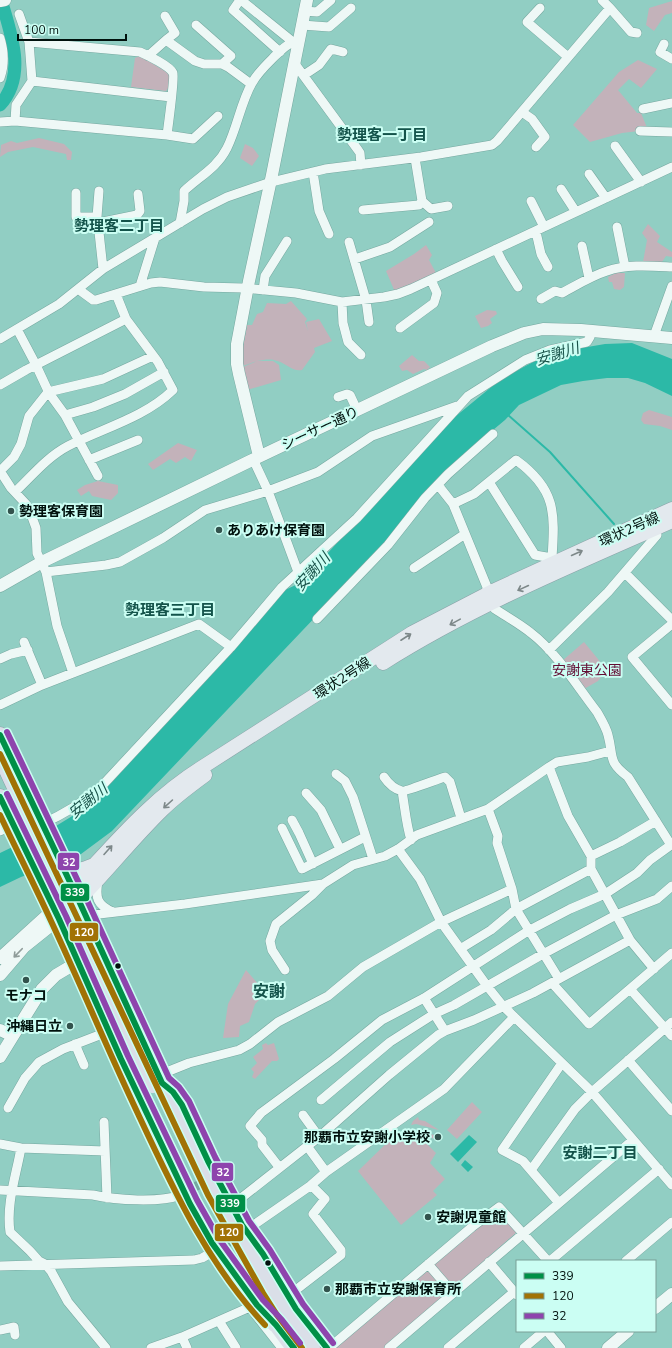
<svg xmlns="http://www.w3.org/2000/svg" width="672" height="1348" font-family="'Nunito Sans','Noto Sans JP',sans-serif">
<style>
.green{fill:#c3b2ba}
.water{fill:#2cb9a7}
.pier{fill:#91cec3}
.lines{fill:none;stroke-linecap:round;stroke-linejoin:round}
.stream{stroke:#2cb9a7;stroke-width:2}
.river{stroke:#2cb9a7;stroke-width:13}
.street-tunnel{stroke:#74a89f;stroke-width:9;stroke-dasharray:9 4.5;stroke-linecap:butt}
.street-casing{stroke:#76a8a0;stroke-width:10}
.secondary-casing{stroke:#76a8a0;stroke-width:13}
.primary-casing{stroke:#89a1a7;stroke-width:15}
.highway-casing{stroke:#89a1a7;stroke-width:17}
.street{stroke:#eef8f6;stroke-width:9}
.secondary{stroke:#eef8f6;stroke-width:12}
.primary{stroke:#e3e9ee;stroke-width:14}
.highway{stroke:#dadfe8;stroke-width:16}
.highway-bridge-casing{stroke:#89a1a7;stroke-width:17;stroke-linecap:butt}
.highway-bridge{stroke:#dadfe8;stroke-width:16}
.bus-1-casing{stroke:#cbfef3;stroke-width:9}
.bus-2-casing{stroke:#cbfef3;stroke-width:9}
.bus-3-casing{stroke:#cbfef3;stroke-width:9}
.bus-1{stroke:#009047;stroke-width:6}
.bus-2{stroke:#a17205;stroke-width:6}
.bus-3{stroke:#8e44ad;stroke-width:6}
.oneway{stroke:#7d8889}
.oneway2{stroke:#8f9c99}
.poi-dot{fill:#33534d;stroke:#cbfef3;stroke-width:1.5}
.bus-dot{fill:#00110d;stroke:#cbfef3;stroke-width:1.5}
.labels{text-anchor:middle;stroke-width:4;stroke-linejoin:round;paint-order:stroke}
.street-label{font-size:14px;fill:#00110d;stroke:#cbfef3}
.poi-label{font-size:14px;font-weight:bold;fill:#00110d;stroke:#cbfef3;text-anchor:start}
.park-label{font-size:14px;fill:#630c33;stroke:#cbfef3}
.neighbourhood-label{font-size:15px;font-weight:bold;fill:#13534a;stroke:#cbfef3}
.water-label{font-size:15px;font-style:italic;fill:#185249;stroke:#cbfef3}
.quarter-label{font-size:16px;font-weight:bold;fill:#13534a;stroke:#cbfef3}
.line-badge{stroke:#cbfef3;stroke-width:1.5}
.badge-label{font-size:11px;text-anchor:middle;font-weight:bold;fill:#fff}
</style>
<rect width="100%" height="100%" fill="#91cec3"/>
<path class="green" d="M672,1V13L665,15L654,31L646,25L649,8Z
M140,56L168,73C171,79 171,86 166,91L131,87L135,58Z
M638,60L657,69L641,88L629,79L618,90L637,113H641L648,130L622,133L590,142L573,125L619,72Z
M39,138L64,144L72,152L71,160H67L66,154L33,147L8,152L0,157L1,145L11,141L17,143Z
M245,144L253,148L259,156L252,166L240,158Z
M648,224L660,236L657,242L672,252V257L666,256L662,262H643L647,240L642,233Z
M426,245L432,255L429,260L436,273L395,292L386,271L414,254Z
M616,273H625L624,287L620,290L614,289L612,282H609L608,277Z
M291,301L307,319L305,322L308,331L306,322L319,319L332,341L314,348L315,352L302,370C292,372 285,362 274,360C269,359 263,360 257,361H273L279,365L281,380L247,390L243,367L257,361L243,366V347L247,325H252L257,314L263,312L267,303L286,304Z
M487,310L496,311L497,314L490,319L492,323L488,326L481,328L475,316Z
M412,355L419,361H424L430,367L427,370L424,369L413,374L407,370L402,371L399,366Z
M649,410L672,417V430L660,426L644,424L641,420L643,413Z
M178,443L197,450L191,461L185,457L176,463L170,459L153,470L148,464Z
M98,481L118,485V493L111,500L92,496L89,491L81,496L77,490L85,485Z
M584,642L607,670L598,681L584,689L562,661Z
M246,970L266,993L255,1004L249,1022L240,1026L239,1037L223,1038L228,1004Z
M266,1043L268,1045L274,1043L279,1059L277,1061H272L255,1079L252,1077L254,1072L251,1069L257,1063L253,1057L263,1049L262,1045Z
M472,1102L482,1112L457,1139L447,1130Z
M418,1117L419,1120L425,1121L439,1130L416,1124L411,1125L413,1121Z
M409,1132L436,1135L435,1139L429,1137H419L418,1139L424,1141L436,1153L430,1163L445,1179L433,1191L437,1195L401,1225L358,1171L396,1134L407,1137Z
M500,1210L517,1232L384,1348H334Z"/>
<path class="water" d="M632,343L672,359V396L645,383L628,378H607L583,381L561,385L519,405L505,420L475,445L379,550L112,831L77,857L21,877L0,887V853L56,826L92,804L285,590L300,583L450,421L501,379L535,361L570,350L605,344Z
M469,1135L477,1142L458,1162L450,1154Z
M465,1160L473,1167L468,1172L461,1165Z"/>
<path class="pier" d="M54,825L67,852L71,856L77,858L26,877L11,845Z"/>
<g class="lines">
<path class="stream" d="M508,415L550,452L614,524"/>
<path class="river" d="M0,105C27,75 11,34 1,0"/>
<path class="street-tunnel" d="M182,1194L213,1177
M215,1251L243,1233"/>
<defs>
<path id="street" d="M240,0L233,10L280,52
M241,0L293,42
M540,8L527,22L568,57
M610,8L631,32L637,33
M305,11L317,12L331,0
M165,16L175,33L166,40
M302,25L329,27L351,8
M0,38C4,51 5,64 0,78
M664,44L660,52L672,59
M148,56L166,40L195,61L204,64H222L231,56L196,25
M222,64L228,67L251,84
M295,64L358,150L360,153L361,165
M304,75L319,65L331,49L343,52
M32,81L171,97
M643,109L672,103
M522,112L532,119L545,137L536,147
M15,121L16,105L32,81L29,42L19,14
M0,122L15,121L167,135C168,127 175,77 173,73C170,66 147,55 140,52L29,42
M640,131L672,132
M167,135L193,139L218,116
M615,146L641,182
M313,172L319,211L329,234
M589,174L606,198
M561,189L576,212
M76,193V217H97L98,223
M422,201L431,209L448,206
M531,201L544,227
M363,210L419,205L422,201L415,158
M97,217L99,191
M180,223L184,201V191C200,176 217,168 227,148C237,128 241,102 252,83C258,72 267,64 276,55C283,49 288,42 299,42
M617,227L625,267
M536,232L541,254L548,267
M349,242L366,300L369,322
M582,246L589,278
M496,249L502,261L518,287
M355,259L390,247L429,222
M103,269L98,223L137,215L140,211L138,194
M140,286L155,238
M78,289L93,300H96L151,283L160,282L204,287L243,288L296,293L342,302L384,297L398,294L411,289L672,167
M263,290L265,276L287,241
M541,299L555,291L562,293C577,285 591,276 607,271C627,264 651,266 672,267
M342,302L343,323L348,342L361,355
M400,328L434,303L437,293L431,280
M17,329L36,365L49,393L65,415L98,476
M654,336L672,286
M0,339L59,304L103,269L203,209L227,197L271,182L325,169L421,157L492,145L497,141L610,8L602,0
M0,385L26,370L126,319
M338,397L347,394L350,395L357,410
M65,415L93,407L125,394L164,372
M253,459L268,491L298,572
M89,460L138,440
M0,471L11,488L26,504L32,517L36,528L37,553L46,572L106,565L120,562L163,538L205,510L268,491L318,472L372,436L457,406
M0,471L14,457L21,444L29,416L48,392L103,379L153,356
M489,482L535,555L552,558L553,563
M438,485L453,504
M15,492C32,476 47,457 68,446C103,428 144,418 173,390L158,362L126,319L116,294
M414,568L465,534
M46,572L57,626L73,673
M625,573L672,620
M317,619L388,545L425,498L448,474L493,434
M672,624L632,657L672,705
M24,642L42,685
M549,650L608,592L657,535L653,526
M0,659L11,654L28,650
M0,705L42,685L199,624L231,647
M549,767L568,816L591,856V869L630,940L654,969
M336,774L345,781L353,797L373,859
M384,777C388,783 394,789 402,791C405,792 438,779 445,777L450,782L461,818
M402,791C405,808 406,824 411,840
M306,793L321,810L340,849
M488,809L498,836L497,843L512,889L516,909L559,979
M292,820L299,833L313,864
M42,824C62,815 82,803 99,789L231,647L282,587L357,518L468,396L525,360L550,350L587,342L590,337V331
M282,828L302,869L365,837
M0,831L13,825
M398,849L420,879L441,922L487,986L503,1006L592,1092L672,1185
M591,856L620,842L656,821
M98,881C95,898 97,905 113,912
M82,916L185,904L323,884L353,865L385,856L398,849L417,835L488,809L549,767L557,762L588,757L610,751
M460,949L491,930L516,909L591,869
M285,970L272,950L270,941L276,924L312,895L323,884
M552,983L589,1024L672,953
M630,989L672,1036
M424,998L445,1031
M75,1044L84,1065
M628,1060L672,1111
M159,1075L189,1063L239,1050L250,1044L278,1022L328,996L363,967L441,922L512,889
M172,1091L182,1105L212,1169
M321,1100L390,1042L434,1014L454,1005L543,954L616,915L657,899L672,886
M8,1108L25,1078L39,1062L63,1049L102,1034
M303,1115L319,1137
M104,1122L107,1198
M0,1144L21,1148L105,1151
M307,1146L326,1172
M21,1148C16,1176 6,1204 10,1232L30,1251L39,1261L45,1264L51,1271L68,1302L106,1348
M279,1167L262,1145V1140L250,1126L261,1113L334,1059L382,1020L424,998L528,931L570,909L605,894L637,873L650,860L671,845L628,777C607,761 614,757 608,735C606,727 601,719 597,712C577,686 556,652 531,633C520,624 507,617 495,609C488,603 486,597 487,587L453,504L474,494L516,460C556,489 555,512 552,558
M531,1170L575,1109L592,1092L672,1022
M0,1190L93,1195C116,1200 159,1203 181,1195
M559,1203L523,1161L502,1150L562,1063
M231,1206L319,1137L389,1075L438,1035L445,1031L474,1020L533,993L630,940
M242,1226L263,1254L296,1309L327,1348
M245,1231L310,1186L326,1172L444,1089L514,1017
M550,1261L659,1169
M626,1261L672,1222
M489,1262L517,1295
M428,1264L453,1293
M0,1266L194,1260L202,1258L211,1253
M288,1296L341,1255V1250L313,1214L325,1199L315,1189L310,1186
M248,1305L282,1348
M219,1321L236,1348
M0,1330L14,1327L15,1335
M547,1331L561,1348
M182,1337L187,1348
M151,1348L182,1337L250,1307
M329,1348L472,1227L499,1207L548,1261
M389,1348L633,1140
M448,1348L514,1292
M524,1348L544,1331"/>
<path id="secondary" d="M0,1L5,0
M259,456L239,374L237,364V344L249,281L272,175L307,0
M0,586L42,562L250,461L492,346L524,333L543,329L581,330L672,338
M0,958L54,909
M0,975L24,947L59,919
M0,1030L13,1036
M0,1057L42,989L56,975L78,962
M655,1308L672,1294
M608,1348L628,1331"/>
<path id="primary" d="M383,663C473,606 575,564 672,521
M61,866C76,872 80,871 94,865
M66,897C77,886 86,874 96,863C129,827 160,794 201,768L412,633L495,590L672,509
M59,919C96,886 126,845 162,810C175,797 190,786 205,775"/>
<path id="highway" d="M0,735L61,865L79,901C142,1039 201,1181 283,1310
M0,797C32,865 66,933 96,1002C117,1048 137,1094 159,1140C190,1206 224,1272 276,1325
M277,1302L312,1348
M270,1316L294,1348"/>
</defs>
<use href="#street" class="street-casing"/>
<use href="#secondary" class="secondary-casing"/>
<use href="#primary" class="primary-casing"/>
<use href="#highway" class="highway-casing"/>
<use href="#street" class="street"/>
<use href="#secondary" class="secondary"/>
<use href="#primary" class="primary"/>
<use href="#highway" class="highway"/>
<defs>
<path id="highway-bridge" d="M0,755L153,1085"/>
</defs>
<use href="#highway-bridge" class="highway-bridge-casing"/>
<use href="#highway-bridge" class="highway-bridge"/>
<defs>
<path id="bus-1" d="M0,735L79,901L162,1083L173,1092L182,1105L208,1161L242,1225L263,1254L296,1309L327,1348
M0,797L59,919L121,1059L190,1204L212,1243L257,1305L276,1325L294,1348"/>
<path id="bus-2" d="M0,754L208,1195L263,1293L277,1315L302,1348
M0,815C17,851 35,886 51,921C79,981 104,1041 132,1101C169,1180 204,1260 265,1325"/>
<path id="bus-3" d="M7,732L86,898L169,1078L179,1087L189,1101L215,1157L249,1221L270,1250L303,1304L333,1343
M7,794L66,916L128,1056L197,1200L219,1239L263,1300L282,1320L300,1343"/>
</defs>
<use href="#bus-1" class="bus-1-casing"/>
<use href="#bus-2" class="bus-2-casing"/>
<use href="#bus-3" class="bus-3-casing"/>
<use href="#bus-1" class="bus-1"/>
<use href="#bus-2" class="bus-2"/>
<use href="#bus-3" class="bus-3"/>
</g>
<defs><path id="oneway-shaft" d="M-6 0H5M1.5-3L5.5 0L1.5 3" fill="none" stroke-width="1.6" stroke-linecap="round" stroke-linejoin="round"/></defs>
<g class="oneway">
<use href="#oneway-shaft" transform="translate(577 553) rotate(-24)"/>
<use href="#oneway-shaft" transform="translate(523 588) rotate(155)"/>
<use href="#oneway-shaft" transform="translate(455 622) rotate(151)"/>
<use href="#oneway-shaft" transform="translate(406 637) rotate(-33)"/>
<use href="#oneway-shaft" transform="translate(168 804) rotate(138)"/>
<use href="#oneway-shaft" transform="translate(108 850) rotate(-48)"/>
</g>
<use class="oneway2" href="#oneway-shaft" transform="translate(18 953) rotate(134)"/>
<g class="poi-dot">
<circle cx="11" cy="511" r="4"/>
<circle cx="219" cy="530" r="4"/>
<circle cx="26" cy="980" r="4"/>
<circle cx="70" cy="1026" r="4"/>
<circle cx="438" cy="1137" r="4"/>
<circle cx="428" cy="1217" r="4"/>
<circle cx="327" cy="1289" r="4"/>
</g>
<g class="bus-dot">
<circle cx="118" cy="966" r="3.5"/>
<circle cx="268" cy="1263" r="3.5"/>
</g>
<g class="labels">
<g class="street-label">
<text transform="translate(320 428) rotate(-25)" y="5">シーサー通り</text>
<text transform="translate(629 529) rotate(-24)" y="5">環状2号線</text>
<text transform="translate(342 678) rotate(-33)" y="5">環状2号線</text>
</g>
<g class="poi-label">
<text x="19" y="516">勢理客保育園</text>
<text x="227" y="535">ありあけ保育園</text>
<text x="26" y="1000" text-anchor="middle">モナコ</text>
<text x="62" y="1031" text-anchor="end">沖縄日立</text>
<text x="430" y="1142" text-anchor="end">那覇市立安謝小学校</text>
<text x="436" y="1222">安謝児童館</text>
<text x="335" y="1294">那覇市立安謝保育所</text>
</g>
<g class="park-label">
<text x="587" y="675">安謝東公園</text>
</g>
<g class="neighbourhood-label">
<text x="382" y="140">勢理客一丁目</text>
<text x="119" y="231">勢理客二丁目</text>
<text x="170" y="615">勢理客三丁目</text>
<text x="600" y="1158">安謝二丁目</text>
</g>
<g class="water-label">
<text transform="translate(557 354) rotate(-17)" y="5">安謝川</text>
<text transform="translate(312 572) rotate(-48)" y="5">安謝川</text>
<text transform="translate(88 801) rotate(-39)" y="5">安謝川</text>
</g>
<g class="quarter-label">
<text x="269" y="997">安謝</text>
</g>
</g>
<g class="line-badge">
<rect x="57" y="852" width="23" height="19" rx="4" fill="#8e44ad"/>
<rect x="60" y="883" width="30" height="19" rx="4" fill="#009047"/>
<rect x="69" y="922" width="30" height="20" rx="4" fill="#a17205"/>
<rect x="211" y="1162" width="23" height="20" rx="4" fill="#8e44ad"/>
<rect x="215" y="1194" width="31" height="19" rx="4" fill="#009047"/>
<rect x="214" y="1223" width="30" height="19" rx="4" fill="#a17205"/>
</g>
<g class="badge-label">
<text x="69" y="866">32</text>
<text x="75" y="896">339</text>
<text x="84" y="936">120</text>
<text x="223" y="1176">32</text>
<text x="230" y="1207">339</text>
<text x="229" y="1236">120</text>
</g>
<rect x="516" y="1260" width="140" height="72" fill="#cbfef3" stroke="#7a9f97"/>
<rect x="524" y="1273" width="20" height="6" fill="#009047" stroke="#7a9f97"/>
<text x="552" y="1280" font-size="12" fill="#00110d">339</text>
<rect x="524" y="1293" width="20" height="6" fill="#a17205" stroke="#7a9f97"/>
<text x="552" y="1300" font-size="12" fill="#00110d">120</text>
<rect x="524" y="1313" width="20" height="6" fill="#8e44ad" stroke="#7a9f97"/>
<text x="552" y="1320" font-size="12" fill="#00110d">32</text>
<path d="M18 34v6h108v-6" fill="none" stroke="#00110d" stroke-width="2"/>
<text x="24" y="34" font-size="12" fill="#00110d" stroke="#cbfef3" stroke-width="3" paint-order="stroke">100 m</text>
</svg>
